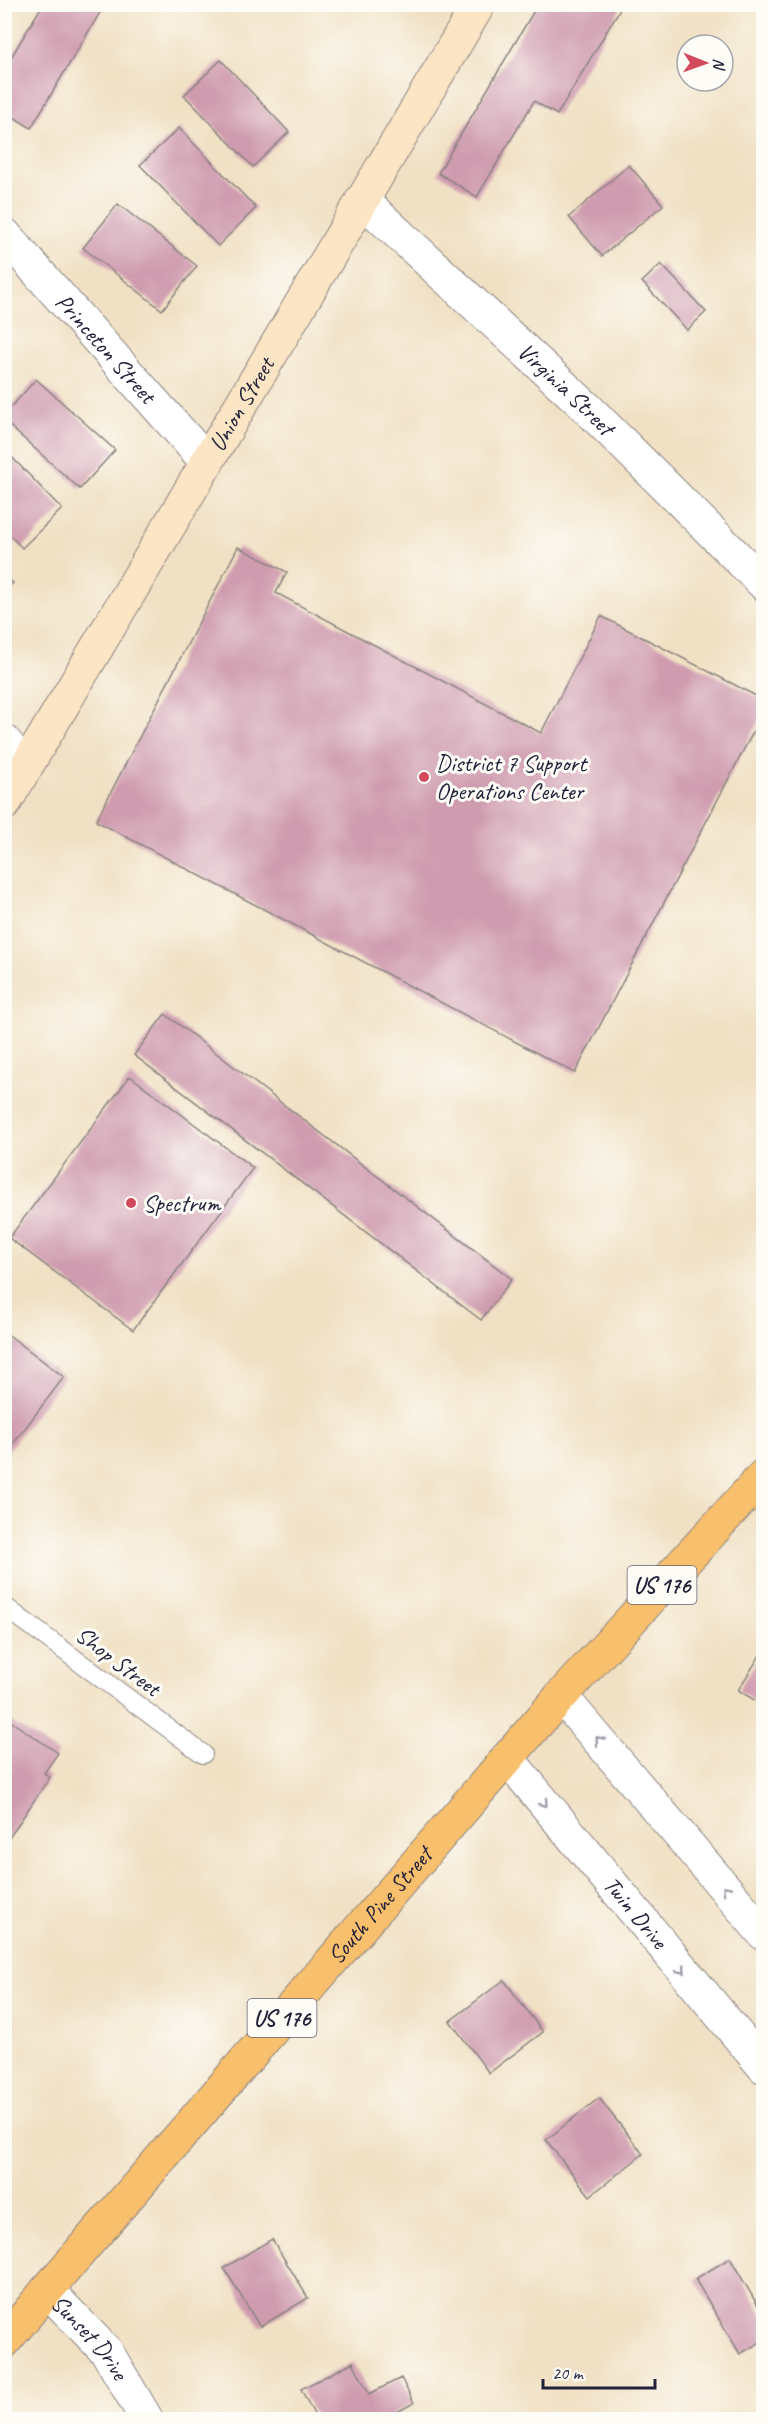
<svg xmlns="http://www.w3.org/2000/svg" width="768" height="2424" font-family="Caveat,sans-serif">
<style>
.building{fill:#cf9baf}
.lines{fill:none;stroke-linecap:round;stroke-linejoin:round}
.service-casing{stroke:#8a8280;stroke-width:20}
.minor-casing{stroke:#8a8280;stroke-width:35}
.secondary-casing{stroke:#8a8280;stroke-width:35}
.trunk-casing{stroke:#8a8280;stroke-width:35}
.service{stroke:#fff;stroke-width:18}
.minor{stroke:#fff;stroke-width:33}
.secondary{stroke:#fce5c4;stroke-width:33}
.trunk{stroke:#f8bf6c;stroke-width:33}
.oneway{stroke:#9c9ca7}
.poi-dot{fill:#d1495b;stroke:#fdfcf7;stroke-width:2}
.labels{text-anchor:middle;stroke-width:6;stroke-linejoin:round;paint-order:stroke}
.shield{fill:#fdfcf7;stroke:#646373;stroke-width:1.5}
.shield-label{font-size:22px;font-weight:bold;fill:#22223b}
.street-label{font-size:24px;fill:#22223b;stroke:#fdfcf7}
.poi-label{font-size:24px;fill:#22223b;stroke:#fdfcf7;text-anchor:start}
</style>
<rect width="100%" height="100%" fill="#fdfcf7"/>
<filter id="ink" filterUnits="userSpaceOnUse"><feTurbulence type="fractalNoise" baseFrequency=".0167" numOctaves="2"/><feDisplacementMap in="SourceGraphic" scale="12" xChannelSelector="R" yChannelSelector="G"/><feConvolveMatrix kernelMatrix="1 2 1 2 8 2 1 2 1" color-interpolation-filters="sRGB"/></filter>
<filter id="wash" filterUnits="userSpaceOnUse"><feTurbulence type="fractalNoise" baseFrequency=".008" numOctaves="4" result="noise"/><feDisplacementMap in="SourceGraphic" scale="24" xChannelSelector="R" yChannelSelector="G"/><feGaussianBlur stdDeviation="1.35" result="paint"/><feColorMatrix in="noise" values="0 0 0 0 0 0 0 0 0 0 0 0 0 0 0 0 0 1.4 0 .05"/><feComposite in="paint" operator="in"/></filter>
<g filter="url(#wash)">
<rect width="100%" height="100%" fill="#f1e1c4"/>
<g id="blocks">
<path class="building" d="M43,4L104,6L31,128L4,111V69Z
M538,4H623L557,115L534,101L477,197L438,173Z
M221,60L289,132L253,167L184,95Z
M179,128L256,208L218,246L140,165Z
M629,165L663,205L602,256L569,217Z
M118,204L197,266L162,310L83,248Z
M661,264L706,312L687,330L642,282Z
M36,379L115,450L80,489L4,421V415Z
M4,449L62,509L22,548L4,529Z
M238,547L287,572L276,593L541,733L601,616L764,700V711L575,1073L96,821Z
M4,574L13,583L4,592Z
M165,1014L512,1279L481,1320L134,1055Z
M130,1076L253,1168L133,1330L9,1238Z
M6,1333L64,1377L4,1456V1335Z
M764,1649V1706L738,1690Z
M4,1717L58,1753L44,1773L50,1777L9,1838L4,1834Z
M504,1980L543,2032L489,2073L450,2021Z
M599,2098L643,2154L590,2196L546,2140Z
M272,2239L308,2298L260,2327L224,2268Z
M730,2258L764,2316V2340L740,2354L695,2279Z
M353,2362L369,2394L401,2378L414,2403L393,2414L396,2420H317L301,2389Z"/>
</g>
</g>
<g filter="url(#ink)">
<use href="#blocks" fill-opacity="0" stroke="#8a8280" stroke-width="1.5"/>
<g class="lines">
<defs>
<path id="service" d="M4,1606L203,1754"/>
<g id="minor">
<path id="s1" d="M362,200L585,406L764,584"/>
<path id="s2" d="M4,234L207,462"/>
<path d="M4,741L26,767"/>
<path d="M561,1696L764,1934"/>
<path id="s3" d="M507,1758L764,2067"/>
<path id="s4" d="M47,2290L107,2352L147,2420"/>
</g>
<g id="secondary">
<path id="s5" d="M4,804L479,4"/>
</g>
<g id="trunk">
<path id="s6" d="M4,2342L47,2290L561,1696L764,1475"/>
</g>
</defs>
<use href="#service" class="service-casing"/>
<use href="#minor" class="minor-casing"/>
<use href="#secondary" class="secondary-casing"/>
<use href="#trunk" class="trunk-casing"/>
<use href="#service" class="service"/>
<use href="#minor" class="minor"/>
<use href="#secondary" class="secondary"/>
<use href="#trunk" class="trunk"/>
</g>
<defs><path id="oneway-chevron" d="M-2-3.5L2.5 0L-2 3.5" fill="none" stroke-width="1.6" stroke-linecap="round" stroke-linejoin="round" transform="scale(1.5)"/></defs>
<g class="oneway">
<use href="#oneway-chevron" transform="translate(599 1740) rotate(-131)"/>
<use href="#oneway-chevron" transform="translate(544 1803) rotate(50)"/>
<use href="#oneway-chevron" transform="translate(726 1889) rotate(-130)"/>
<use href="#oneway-chevron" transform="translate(682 1970) rotate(50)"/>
</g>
</g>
<g class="poi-dot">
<circle cx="424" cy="777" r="6"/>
<circle cx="131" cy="1203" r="6"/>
</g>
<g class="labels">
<g class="shield">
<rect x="627.5" y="1566" width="69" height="38" rx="4.5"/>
<rect x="247.5" y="1999" width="69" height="38" rx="4.5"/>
</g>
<g class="shield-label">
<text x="662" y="1593">US 176</text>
<text x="282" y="2026">US 176</text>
</g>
<g class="street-label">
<text dy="8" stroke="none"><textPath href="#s2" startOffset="153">Princeton Street</textPath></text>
<text dy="8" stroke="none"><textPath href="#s1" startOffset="278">Virginia Street</textPath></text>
<text dy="8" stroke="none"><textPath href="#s5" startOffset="465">Union Street</textPath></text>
<text transform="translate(118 1661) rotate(37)" y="8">Shop Street</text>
<text dy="8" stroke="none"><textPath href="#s6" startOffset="576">South Pine Street</textPath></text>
<text dy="8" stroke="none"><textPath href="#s3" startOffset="201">Twin Drive</textPath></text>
<text dy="8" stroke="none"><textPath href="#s4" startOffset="64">Sunset Drive</textPath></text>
</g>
<g class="poi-label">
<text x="436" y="771">District 7 Support<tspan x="436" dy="28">Operations Center</tspan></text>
<text x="143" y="1211">Spectrum</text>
</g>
</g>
<rect width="768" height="2424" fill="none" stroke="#fdfcf7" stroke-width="24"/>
<g transform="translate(705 63) rotate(91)"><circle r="28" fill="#fdfcf7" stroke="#a5a5ac" stroke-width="1.5"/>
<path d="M0-4.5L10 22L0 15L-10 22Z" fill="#d1495b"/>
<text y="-9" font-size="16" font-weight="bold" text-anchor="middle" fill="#22223b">N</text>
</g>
<path d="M543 2379v9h112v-9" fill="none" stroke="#22223b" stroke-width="3"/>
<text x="552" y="2379" font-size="18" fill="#22223b" stroke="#fdfcf7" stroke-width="4.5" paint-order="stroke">20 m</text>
</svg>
